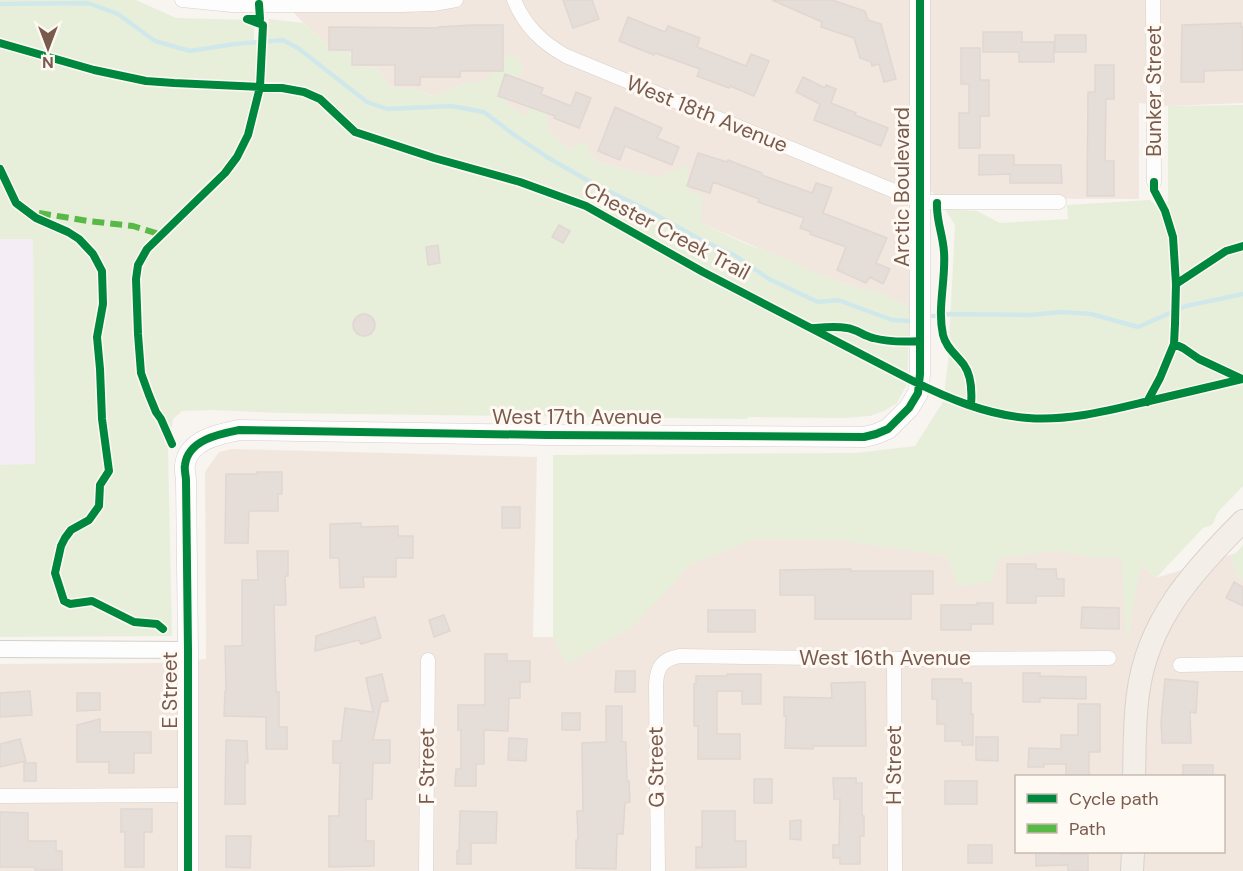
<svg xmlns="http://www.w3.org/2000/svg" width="1243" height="871" font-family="'DM Sans',sans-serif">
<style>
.residential{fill:#f1e7de;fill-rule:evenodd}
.education{fill:#f5edf5}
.green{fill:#e7efdb}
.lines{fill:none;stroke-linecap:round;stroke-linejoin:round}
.stream{stroke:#d1e8ea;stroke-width:4.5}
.building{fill:#e5ddd7;stroke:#e1d7d2;stroke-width:1.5}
.minor-casing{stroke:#d6d0ca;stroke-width:15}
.tertiary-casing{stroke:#d6d0ca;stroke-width:18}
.secondary-casing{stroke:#d8d0cc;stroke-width:21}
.primary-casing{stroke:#dad1cc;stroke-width:24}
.minor{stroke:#fefdfd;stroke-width:14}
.tertiary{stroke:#fefdfd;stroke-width:16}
.secondary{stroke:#fefdfd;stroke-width:20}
.primary{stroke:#f3eee8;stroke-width:22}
.quiet{stroke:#58b947;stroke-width:6;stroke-dasharray:12 6;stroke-linecap:butt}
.cycleway-casing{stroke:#fff9f3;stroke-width:11}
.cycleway{stroke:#00873e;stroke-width:8}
.labels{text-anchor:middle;stroke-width:6;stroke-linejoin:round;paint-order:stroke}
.street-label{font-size:21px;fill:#795b4e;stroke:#fff9f3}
</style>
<rect width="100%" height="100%" fill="#f8f4f0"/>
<path class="residential" d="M283,0H1243V103L1168,106L1139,103V199L939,198L907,171L910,308L883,294L857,288L820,275L701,223L658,178L597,162L568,149L527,118L506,104L465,83L434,96L417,90L389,86L377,68L352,65V53L329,50L327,44L303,23Z
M232,449L537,457L533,637H553L697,534L1127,552L1156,578L1243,551V871H0V664L159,663L206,659L205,472L219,452ZM1016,776H1224V852H1016Z"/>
<path class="education" d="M0,239H33L35,465H0Z"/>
<path class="green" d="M0,0H136L176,18L254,20V42L267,41L269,19L303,23L327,44L329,50L350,52L353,65L377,68L389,86L417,90L433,96L465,83L486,81L510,52L524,66L506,104L527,117L530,107L547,111L548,129L568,149L584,141L597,162L658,178L686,165L690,192L702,195L701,223L744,243L789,260L820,275L857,288L879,291L910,308L907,384L897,403L886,410L870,416L844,418L748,417L747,419L279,413L214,410L182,411L173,419L168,448L172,636L0,637V465L35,464L33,239H0Z
M1243,105V486L1218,512L1212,525L1203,528L1156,578L1143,566L1140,569L1127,642L1121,557L1098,558L1054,551L999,558L991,582L958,586L947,556L839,540L756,539L692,563L630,629L610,639L567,665L553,637V455L856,453L915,446L943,402L948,363L955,225L945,209L977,211L1000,223L1068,219L1067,205L1150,200L1155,205L1168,202V106Z
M1243,545V579L1237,578L1232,557Z"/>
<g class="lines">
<path class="stream" d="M0,4L88,3L118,14L155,41L190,51L235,44L283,40L298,48L367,102L387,109L451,106L484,112L513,134L547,157L592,183L651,212L701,240L734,255L769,279L818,302L838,300L892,320L908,321
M933,316L949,314L1029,315L1062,312L1091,314L1138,327L1186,306L1243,294"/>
</g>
<path class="building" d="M563,0H592L599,19L573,28Z
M772,0H832L865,11L868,20L881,24L896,79L884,82L879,64L872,66L871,62L860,58L854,38L821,27L822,22Z
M628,17L665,32L668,26L700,38L697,47L746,66L751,54L769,61L754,96L730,86L729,88L697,76L700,69L655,53L654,55L619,41Z
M1241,23V27H1243V70L1204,71V82H1181L1182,25Z
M473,25H503V71H460V77H420V85H395V65H352V50H329V27L438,28V27Z
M983,32H1022V42H1054V62H1019V52H983Z
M1055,35H1086V52H1055Z
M961,48H980V80H989V116H980V148H959V113H969V84H961Z
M1095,65H1114V99H1106L1105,161H1114V196H1087L1088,92H1095Z
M505,74L543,88L541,94L571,106L576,92L591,98L579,128L554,118L555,116L498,96Z
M803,77L825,88L826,85L836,89L831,103L856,113L855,115L888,128L881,146L814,120L820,104L796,92Z
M615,107L662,128L657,138L679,147L672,165L625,146L620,160L598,151Z
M698,153L727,162L728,160L762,173V175L812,193L816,183L832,188L823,213L887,238L876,263L890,269L883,284L870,277L866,283L837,270L846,247L810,234L811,232L800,228L804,218L758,202L759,199L713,182L710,193L687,186Z
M979,155H1014V165H1061L1062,183H1010V174L979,175Z
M559,225L570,231L563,243L552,237Z
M438,245L440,263L428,265L426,247Z
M353 325a11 11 0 1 1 22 0a11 11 0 1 1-22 0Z
M257,472H282V494H278V511H249L248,543H225L226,474H257Z
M502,507H520V528H502Z
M361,523V527L398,526V536H413V558H396V577H363L364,587L340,588L339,558H330V524Z
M257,551H288V576H285L286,605H274L276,692H279V727H287V749H266V717L224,716L225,691H226L225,646H242V580H258Z
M1007,564H1036V569H1056L1057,579H1064V596H1036V603H1007Z
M851,569V571H933V594H911V619H815V595H780V570Z
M1234,582L1243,587V606L1226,598Z
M977,603H993V624H971V630H941V605H977Z
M1082,607L1119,608V629L1081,628Z
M708,610H755V632H708Z
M444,615L450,631L434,637L429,620Z
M375,617L381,638L361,644L359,640L315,651L316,636Z
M485,654H507V661H530V682H520V698H509L508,731L484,730V764H476V786H455L456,769H461V730H458V705H485Z
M616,671H635V692H615Z
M1023,673H1040V676L1086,677V699L1040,698V702H1023Z
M382,674L388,701L381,702L373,740H390V763H373L372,799H366V841H374V866L329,867V816H339V810L340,763H333V741H341L345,708L373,712L366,678Z
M727,674H761V704H742V691H717V734H740V759H698V726H694V684H696V676H727Z
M932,679H962V683H971V714H973V745H962V741H945V724H937V699H932Z
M1165,679L1198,682L1196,713L1190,712L1191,743H1162L1161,722Z
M865,682L866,746H813V749L785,748L786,716H784V697L832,698L831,683Z
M30,691L32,715L0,717V693Z
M77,693H100V710L77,711Z
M1078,704H1100V752H1089V777H1066V764H1044V767H1028L1029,748L1061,749V735H1078Z
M606,706H622V742H626L627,781H629L630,802L625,803L623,834H617L616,869L576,868V840H578L577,811H583L582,743L606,742Z
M562,713H580V730H562Z
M100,719V732H151V753H134V773H109V762H77V725Z
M976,737H998V761L976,760Z
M509,738L527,739L526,761L508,760Z
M20,739L26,761L0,767V744Z
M226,740L247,741L248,763H245V804H225Z
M24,763H36V781H24Z
M1183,765H1213V777H1183Z
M833,778H856V783H862V816H864V836H860V864H840V858H833V845H839L840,799H834Z
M754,779H772V803H754Z
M945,781H977V804H945Z
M121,809H152V832H144V867H125V832H121Z
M460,811L497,812L496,843H471V864H457V851H459Z
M702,811H735V841H746V867L696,868V847H702Z
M0,812L28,813V841H56V851H62V870H35V867H0Z
M801,820V840L790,839V821Z
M226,836H251L250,868L226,867Z
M968,845H992V863H968Z
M1036,852H1061V854H1088V871H1068V865L1036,866Z"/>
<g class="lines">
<defs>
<path id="minor" d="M182,0L232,5H402L433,4L456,0
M514,0C525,26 541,42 566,56L921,202H1059
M1153,0L1154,182
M894,659L895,871
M1180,665L1243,664
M0,796L187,795
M426,871L428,660
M658,871L656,684C657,667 662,659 680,656L894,659L1109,658"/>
<path id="tertiary" d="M0,649L188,650"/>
<path id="secondary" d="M188,871V650L186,480C186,476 184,470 185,465C188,440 219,434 239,430L547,435L864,437L876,434L888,429L909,408L918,393L920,374V0"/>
<path id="primary" d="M1134,776C1135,749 1134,721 1138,694C1147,621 1193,571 1243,521
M1132,871L1133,852"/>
</defs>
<use href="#minor" class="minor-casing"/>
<use href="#tertiary" class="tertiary-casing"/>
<use href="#secondary" class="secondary-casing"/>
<use href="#primary" class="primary-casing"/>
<use href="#minor" class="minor"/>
<use href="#tertiary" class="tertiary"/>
<use href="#secondary" class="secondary"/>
<use href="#primary" class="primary"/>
<path class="quiet" d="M39,213L88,221L133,226L162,235"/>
<defs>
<path id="cycleway" d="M0,43L94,70L146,81L174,83L282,88L304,92L320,99L355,132L434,158L520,182L586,206L703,272L911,380C947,398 987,415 1028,418C1068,421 1107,411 1145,402C1178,394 1210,387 1243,379
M0,169L16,203L36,218L68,232L79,239L93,254L102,271L103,304L97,337L100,369L102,419L109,471L100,485L99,506L89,520L71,530L65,538L61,546L55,573L64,601L70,604L92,601L134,622L157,624L163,629
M937,203C936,220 943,235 944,252C946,280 937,308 943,335C946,348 957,355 964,365C972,376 972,392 971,405
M1176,284L1226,251L1243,246
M815,328C825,327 837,326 847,328C856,329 864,336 873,338C888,342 905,342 920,341
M1174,344L1183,348L1199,359L1242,379
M1147,402L1160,378L1174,344L1175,324L1176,284L1173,237L1165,211L1154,190V182
M172,444L161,419L156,412L149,395L141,373L138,334L136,279L138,265L147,249L225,173L237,157L248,135L260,87L263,25L247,19H260L259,4
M188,871V650L186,480C186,476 184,470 185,465C188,440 219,434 239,430L547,435L864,437L876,434L888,429L909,408L918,393L920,374V0"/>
</defs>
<use href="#cycleway" class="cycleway-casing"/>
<use href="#cycleway" class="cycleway"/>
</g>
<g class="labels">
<g class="street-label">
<text transform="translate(1154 91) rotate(-90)" y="7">Bunker Street</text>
<text transform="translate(707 114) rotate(22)" y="7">West 18th Avenue</text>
<text transform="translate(902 187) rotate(-90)" y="7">Arctic Boulevard</text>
<text transform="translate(667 231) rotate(28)" y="7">Chester Creek Trail</text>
<text x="577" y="424">West 17th Avenue</text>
<text x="885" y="665">West 16th Avenue</text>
<text transform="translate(170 690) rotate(-90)" y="7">E Street</text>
<text transform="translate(894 765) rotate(-90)" y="7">H Street</text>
<text transform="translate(427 766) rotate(-90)" y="7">F Street</text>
<text transform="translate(656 767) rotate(-91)" y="7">G Street</text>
</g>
</g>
<rect x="1015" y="775" width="210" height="78" fill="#fff9f3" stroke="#c9bab1" stroke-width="1.5"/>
<rect x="1027" y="794" width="30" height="9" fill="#00873e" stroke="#c9bab1" stroke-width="1.5"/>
<text x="1069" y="805" font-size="18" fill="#795b4e">Cycle path</text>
<rect x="1027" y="824" width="30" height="9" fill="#58b947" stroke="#c9bab1" stroke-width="1.5"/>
<text x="1069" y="835" font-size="18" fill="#795b4e">Path</text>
<g transform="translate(48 48) rotate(180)" stroke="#fff9f3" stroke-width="4.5" paint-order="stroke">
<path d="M0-4.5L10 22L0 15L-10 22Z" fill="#795b4e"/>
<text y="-9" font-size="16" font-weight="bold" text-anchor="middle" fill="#795b4e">N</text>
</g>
</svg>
